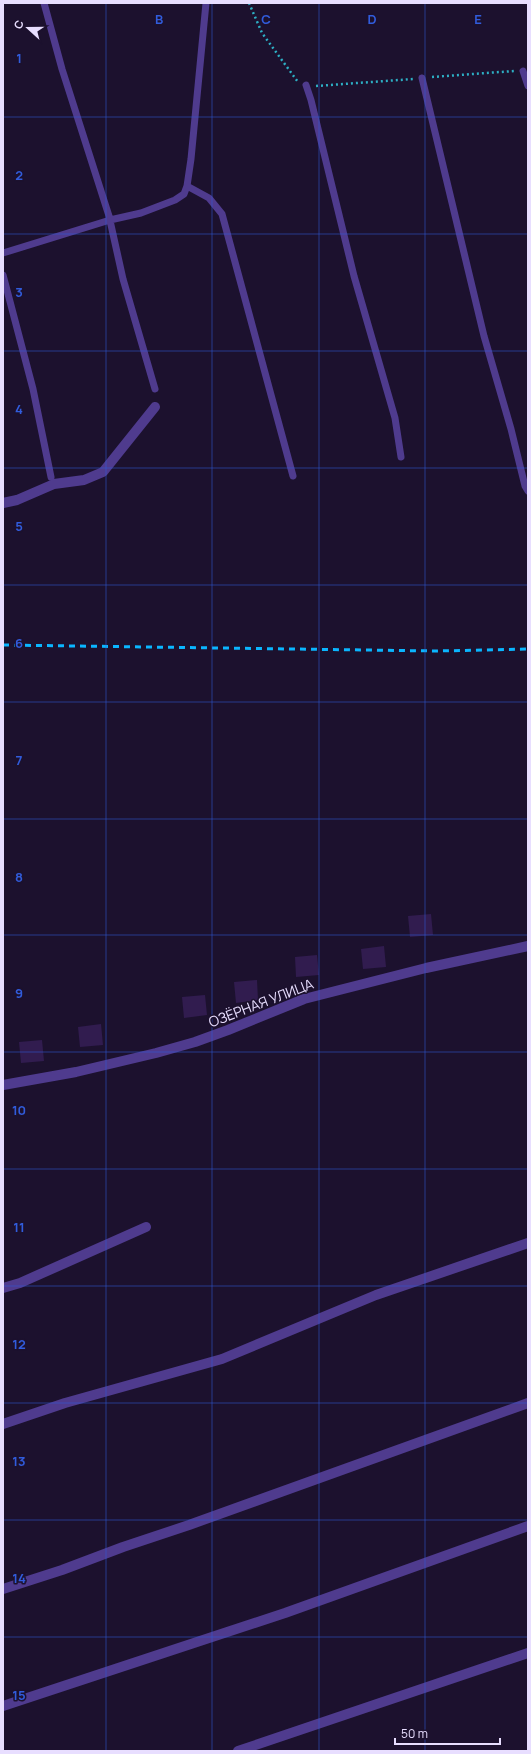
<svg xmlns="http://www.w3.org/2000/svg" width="531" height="1754" font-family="Manrope,sans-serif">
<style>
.building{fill:#311c4f}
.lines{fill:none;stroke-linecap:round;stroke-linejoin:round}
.path{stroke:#2dafc4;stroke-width:2.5;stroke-dasharray:2 3;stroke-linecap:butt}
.lane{stroke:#4f3b8e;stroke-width:7}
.street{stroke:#4f3b8e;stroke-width:10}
.rail{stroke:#0ab6ff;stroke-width:3;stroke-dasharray:6 5;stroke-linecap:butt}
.grid{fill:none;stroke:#315cdc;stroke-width:1;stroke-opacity:0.55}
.labels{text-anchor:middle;stroke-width:3;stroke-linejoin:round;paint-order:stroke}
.street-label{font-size:14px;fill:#e8deff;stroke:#1c112e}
.grid-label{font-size:13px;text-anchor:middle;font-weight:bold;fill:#315cdc;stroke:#1c112e;stroke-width:3;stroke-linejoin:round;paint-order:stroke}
</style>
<rect width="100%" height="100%" fill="#1c112e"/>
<path class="building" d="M431,914L433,935L410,937L408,916Z
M384,946L386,967L363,969L361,949Z
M317,955L319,975L296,977L295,957Z
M257,980L258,1000L236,1003L234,982Z
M205,995L207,1015L184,1018L182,997Z
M101,1024L103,1045L80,1047L78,1027Z
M42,1040L44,1061L21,1063L19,1042Z"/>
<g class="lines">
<path class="path" d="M249,3L262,33L298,82
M432,77L514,71
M316,86L413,79"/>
<path class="lane" d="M44,3L62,69L109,216L123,279L155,389
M523,71L528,86
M422,78L484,336L511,429L525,486L528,491
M306,85L311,100L354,276L395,418L401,457
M187,186L209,198L222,214L293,476
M3,253L110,220L141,213L175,200L184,194L187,186L191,159L206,3
M3,275L33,389L51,477"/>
<path class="street" d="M3,503L17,500L54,484L84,480L103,472L155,407
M3,1085L76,1072L156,1053L195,1042L228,1030L304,999L426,968L528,946
M3,1288L20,1283L146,1227
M3,1424L65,1403L222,1359L376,1295L528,1243
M3,1589L62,1570L123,1547L189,1525L528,1403
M3,1706L285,1613L528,1526
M238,1751L528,1653"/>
<path class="rail" d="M3,645L437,651L528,649"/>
</g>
<path class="grid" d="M106,3V1751M212,3V1751M319,3V1751M425,3V1751M3,117H528M3,234H528M3,351H528M3,468H528M3,585H528M3,702H528M3,819H528M3,935H528M3,1052H528M3,1169H528M3,1286H528M3,1403H528M3,1520H528M3,1637H528"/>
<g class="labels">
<g class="street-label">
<text transform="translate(261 1003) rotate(-21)" y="5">ОЗЁРНАЯ УЛИЦА</text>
</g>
</g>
<g class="grid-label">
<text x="159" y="24">B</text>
<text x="266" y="24">C</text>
<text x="372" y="24">D</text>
<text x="478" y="24">E</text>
<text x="19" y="63">1</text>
<text x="19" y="180">2</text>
<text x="19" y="297">3</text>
<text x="19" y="414">4</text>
<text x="19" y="531">5</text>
<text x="19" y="648">6</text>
<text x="19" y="765">7</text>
<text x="19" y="882">8</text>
<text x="19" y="998">9</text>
<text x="19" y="1115">10</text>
<text x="19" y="1232">11</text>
<text x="19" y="1349">12</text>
<text x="19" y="1466">13</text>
<text x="19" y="1583">14</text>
<text x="19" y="1700">15</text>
</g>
<rect width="531" height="1754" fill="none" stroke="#e8deff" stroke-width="8"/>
<g transform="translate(28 28) rotate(291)" stroke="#1c112e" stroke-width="3" paint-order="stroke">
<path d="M0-3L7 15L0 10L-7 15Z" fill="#e8deff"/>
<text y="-6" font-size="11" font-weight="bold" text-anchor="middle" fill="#e8deff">С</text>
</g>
<path d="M395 1738v6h105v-6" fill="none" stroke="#e8deff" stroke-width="2"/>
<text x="401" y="1738" font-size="12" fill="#e8deff" stroke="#1c112e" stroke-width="3" paint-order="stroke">50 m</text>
</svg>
